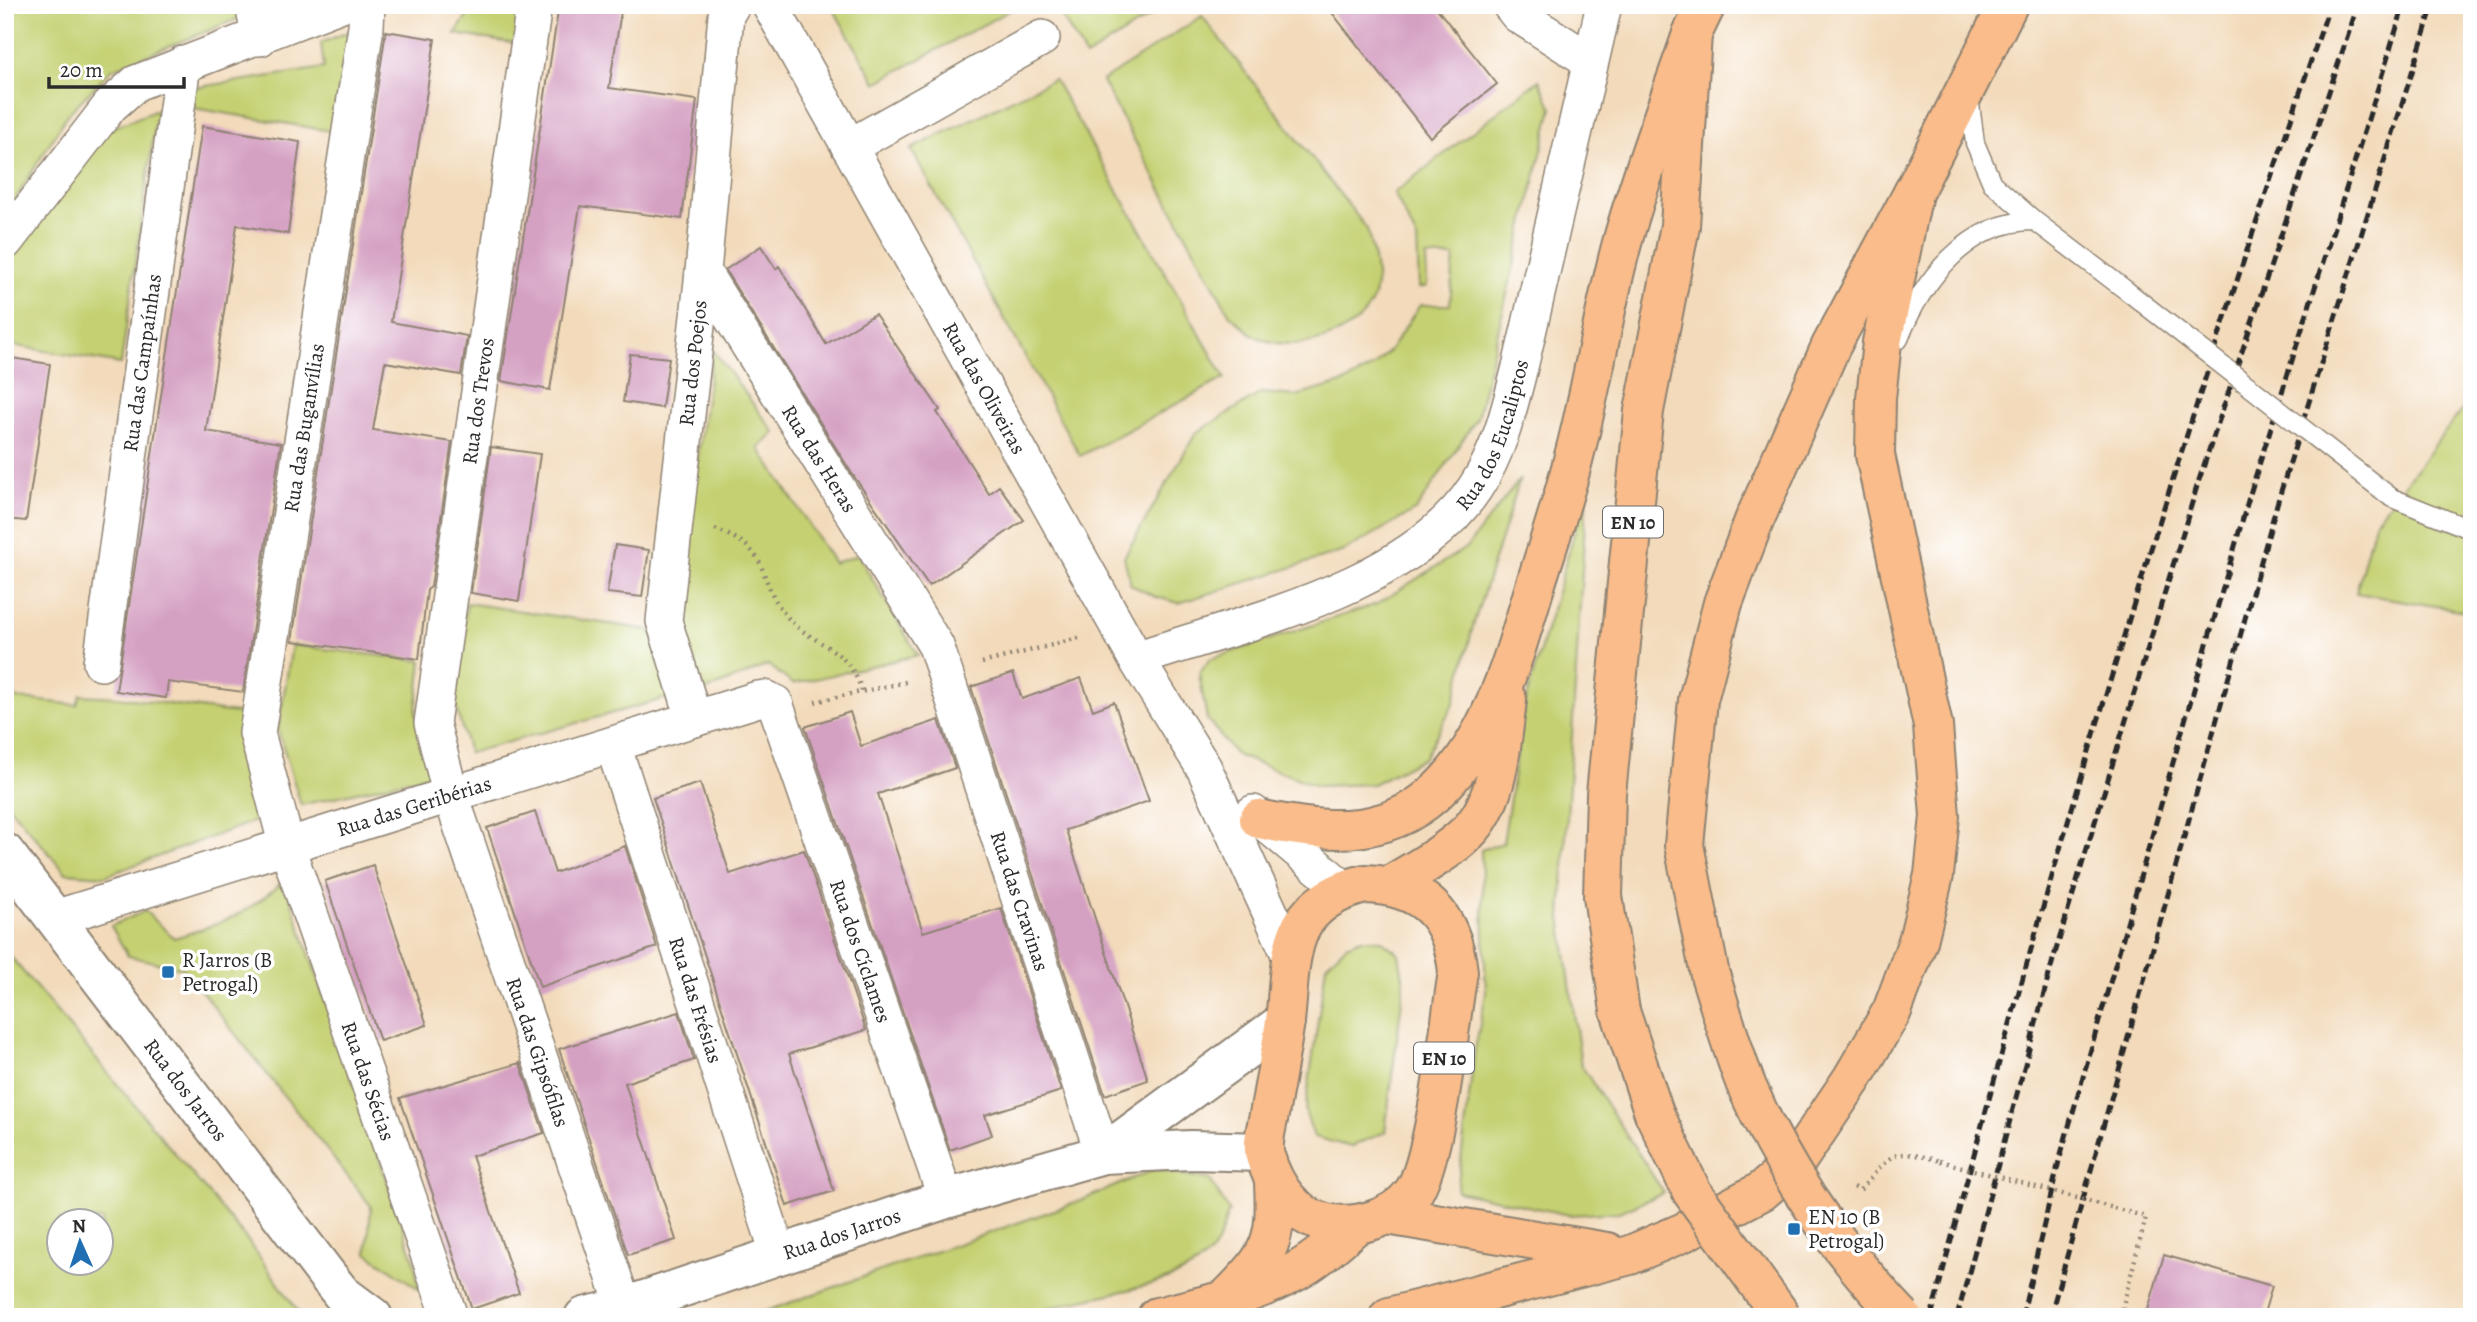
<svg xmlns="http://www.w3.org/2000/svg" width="2477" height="1322" font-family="Alegreya,serif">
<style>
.green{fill:#c4d071;stroke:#787e4e;stroke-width:2;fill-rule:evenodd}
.building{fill:#d5a1c3}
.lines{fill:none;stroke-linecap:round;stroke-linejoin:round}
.service-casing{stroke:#8e8272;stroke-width:21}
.minor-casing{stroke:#8e8272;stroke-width:38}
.tertiary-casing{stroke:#8e8272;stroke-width:42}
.primary-casing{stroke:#8e8272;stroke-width:42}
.trunk-casing{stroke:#8e8272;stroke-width:42}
.path{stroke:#8e8272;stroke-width:4.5;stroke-dasharray:2 5;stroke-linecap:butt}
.service{stroke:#fff;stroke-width:18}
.minor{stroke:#fff;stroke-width:35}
.tertiary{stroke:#fff;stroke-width:38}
.primary{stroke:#f9bc8a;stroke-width:38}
.trunk{stroke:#f9bc8a;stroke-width:38}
.rail{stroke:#2b2b2b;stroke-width:5;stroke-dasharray:10 5;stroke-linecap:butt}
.service-bridge-casing{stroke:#8e8272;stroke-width:21;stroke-linecap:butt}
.trunk-bridge-casing{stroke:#8e8272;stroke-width:42;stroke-linecap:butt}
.path-bridge{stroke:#8e8272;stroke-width:4.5;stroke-dasharray:2 5;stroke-linecap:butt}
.service-bridge{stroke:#fff;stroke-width:18}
.trunk-bridge{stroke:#f9bc8a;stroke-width:38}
.poi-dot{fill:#1f6fb2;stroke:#fff;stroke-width:2.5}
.labels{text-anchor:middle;stroke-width:7;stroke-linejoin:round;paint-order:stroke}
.shield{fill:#fff;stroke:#6b6b6b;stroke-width:2}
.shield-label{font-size:19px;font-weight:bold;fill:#2b2b2b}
.street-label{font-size:21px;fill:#2b2b2b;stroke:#fff}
.poi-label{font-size:21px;fill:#2b2b2b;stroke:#fff;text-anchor:start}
</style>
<rect width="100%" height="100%" fill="#fff"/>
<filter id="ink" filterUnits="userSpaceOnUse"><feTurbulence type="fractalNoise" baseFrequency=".0143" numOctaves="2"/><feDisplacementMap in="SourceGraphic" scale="14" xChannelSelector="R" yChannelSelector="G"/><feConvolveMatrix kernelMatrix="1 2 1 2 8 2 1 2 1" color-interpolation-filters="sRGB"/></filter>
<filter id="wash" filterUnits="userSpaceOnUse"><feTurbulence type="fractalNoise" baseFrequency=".00686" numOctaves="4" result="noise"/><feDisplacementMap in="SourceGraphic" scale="28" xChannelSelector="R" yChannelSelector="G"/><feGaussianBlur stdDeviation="1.57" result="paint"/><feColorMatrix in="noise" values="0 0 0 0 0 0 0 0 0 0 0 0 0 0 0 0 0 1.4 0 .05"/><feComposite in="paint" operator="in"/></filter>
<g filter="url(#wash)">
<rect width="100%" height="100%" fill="#f2daba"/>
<path class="green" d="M5,5H253L255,12L112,69L67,115L5,216Z
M475,5H522L517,44L455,34Z
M831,5H1018V6L876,83Z
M1055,5H1167L1086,57Z
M1202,16L1367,229C1372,251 1381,276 1373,299C1357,339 1291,355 1255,336C1246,331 1238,321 1230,315L1102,81Z
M358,28L337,132L193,108L192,88L324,68L321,43Z
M1054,79L1225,378L1080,456L911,149Z
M1539,80L1552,108L1477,418L1416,510L1344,551L1179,603L1156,597L1131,585L1124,557L1196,433L1261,393L1296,396L1346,382L1374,366L1390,350L1420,305H1450L1454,257H1426L1427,286L1419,288L1417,239L1394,193Z
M157,110L121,364L5,344L7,259L86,138Z
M713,350L775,433L759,448L834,563L858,555L918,655L793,684L768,665L705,691L676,611Z
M2472,397V612L2356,593L2374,523Z
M1520,479L1473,626L1454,703L1424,758L1373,784L1317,786L1236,755L1207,719L1199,674L1210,659L1377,604L1467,547Z
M1587,489L1561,917L1581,1065L1664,1193L1619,1212L1569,1215L1457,1191L1475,1050L1486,993L1481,850L1503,843L1525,703Z
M467,603L650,630L674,696L469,753L453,697Z
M292,645L422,661L416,712L429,775L301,805L278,730Z
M80,695L118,697L250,715L263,818L105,876L66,873L5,802V697L77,705Z
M284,880L414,1260L419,1289L367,1253L371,1206L184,969L128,956L111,926L145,911L174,938C220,924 248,915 284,880Z
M1361,939L1381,940L1399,954L1404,984L1385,1132L1351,1147L1314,1137L1305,1111L1326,965L1346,945Z
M5,950L249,1242L302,1317H5ZM60,1220H102V1262H60Z
M1155,1169L1210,1180L1229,1211C1224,1223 1219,1246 1209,1255C1169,1294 1080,1292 1027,1317H749L1080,1201Z"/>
<g id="blocks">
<path class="building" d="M559,5H622L609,88L697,100L682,219L580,206L550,390L501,381Z
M1326,5H1434L1497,84L1430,137Z
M386,31L435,39L391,322L467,336L461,375L385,362L373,430L452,442L431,587L427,590L419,659L292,641Z
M202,126L300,142L288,234L237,225L206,431L281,443L243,692L168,682L166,698L116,691Z
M761,246L776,269L779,266L826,344L875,314L940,410L937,412L989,494L999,486L1024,520L929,586L851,472L725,270Z
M630,354L669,358L662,408L623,402Z
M5,357L50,364L26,521L5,519Z
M491,447L540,454L519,601L471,593Z
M615,545L649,550L642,597L607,593Z
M1013,673L1022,699L1081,678L1093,710L1114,702L1149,801L1066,830L1148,1080L1105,1095L971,687Z
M850,712L861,746L939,720L955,768L878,794L923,932L1001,908L1061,1091L985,1115L992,1135L950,1150L805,727Z
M700,783L730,874L804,850L866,1030L789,1054L834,1191L787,1206L653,798Z
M535,812L555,873L625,846L657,947L540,987L487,828Z
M373,865L427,1025L380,1041L325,881Z
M679,1012L694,1060L625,1083L676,1240L628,1255L559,1049Z
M520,1063L544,1133L472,1156L519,1293L472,1309L400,1098Z
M2164,1255L2272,1286L2263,1317H2146Z"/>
</g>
</g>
<g filter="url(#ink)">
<use href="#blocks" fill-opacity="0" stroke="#8e8272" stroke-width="2"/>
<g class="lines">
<defs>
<path id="service" d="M2035,221L2127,291
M1899,339C1921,282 1968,220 2035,221L1992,183L1975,143L1969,97
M2392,498L2472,530"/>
<g id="minor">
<path d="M253,5L260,38"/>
<path id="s1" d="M367,5L366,27L257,733L287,847L450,1317"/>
<path id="s2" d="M534,5L432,723L451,796L624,1307"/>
<path id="s3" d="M770,5L1136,659L1204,768L1291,958"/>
<path d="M1510,5L1518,15L1589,60"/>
<path d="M849,147L1042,38"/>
<path d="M5,242L110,106L136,83L339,5"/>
<path id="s4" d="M703,272L936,646L1103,1154"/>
<path id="s5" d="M1136,659C1245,622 1409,588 1475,488C1500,451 1510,406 1521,363L1604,5"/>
<path id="s6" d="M101,663L183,64"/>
<path id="s7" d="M694,719L664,621L703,272L726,15L732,5"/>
<path id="s8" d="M613,745L779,1256"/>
<path d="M1253,813L1344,889"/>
<path id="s9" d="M55,918L758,699L765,698L775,703L946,1199"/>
</g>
<g id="tertiary">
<path id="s10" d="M5,853L326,1274L342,1294L373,1317"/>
<path d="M1103,1154L1285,1021"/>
<path id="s11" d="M584,1317L624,1307L946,1199L1103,1154L1191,1150L1263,1152"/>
</g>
<path id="primary" d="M1259,819C1320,832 1383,840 1434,794C1490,743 1512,663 1533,593C1547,547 1563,502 1574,456C1594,381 1604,303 1626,229C1645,163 1670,99 1692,34L1706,5
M1365,884C1423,886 1452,914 1458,972C1450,1018 1436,1163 1412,1194C1393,1219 1356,1229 1326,1223C1293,1216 1274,1186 1265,1156C1261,1143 1268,1123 1270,1109C1275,1080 1281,1050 1285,1021C1289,990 1287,956 1301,927C1314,903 1340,890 1365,884Z
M1391,885C1417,869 1445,854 1467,833C1500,801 1501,743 1507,700
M1387,1215L1607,1252
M1230,1295C1271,1254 1277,1241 1274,1183
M1157,1317C1202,1306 1250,1296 1291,1274C1315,1262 1336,1242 1356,1225
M1389,1317L1630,1255L1684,1232L1762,1191L1796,1162L1852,1079L1892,1011L1918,941L1934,875L1940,816L1933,726L1875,455L1876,398L1882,342L1913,193L2008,5"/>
<path id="trunk" d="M1710,975L1684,845L1698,700L1723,603L1754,521L1831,346L1913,193
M1620,1011L1603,896L1606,794L1644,411L1680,226L1692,34"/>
</defs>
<use href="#service" class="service-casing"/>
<use href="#minor" class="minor-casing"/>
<use href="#tertiary" class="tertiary-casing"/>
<use href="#primary" class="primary-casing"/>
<use href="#trunk" class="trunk-casing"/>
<path class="path" d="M715,529C775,552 753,572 784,613C810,647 845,641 862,691
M982,663L1079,638
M815,702L906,682
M1854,1187L1860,1190C1894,1153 1889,1147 1940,1161
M2114,1208L2146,1217L2120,1317"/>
<use href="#service" class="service"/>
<use href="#minor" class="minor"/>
<use href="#tertiary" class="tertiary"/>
<use href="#primary" class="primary"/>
<use href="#trunk" class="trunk"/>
<path class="rail" d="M1931,1317C2045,875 2181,437 2330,5
M1957,1317L2053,960L2198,483L2358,5
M2022,1317L2059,1161L2249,497L2404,5
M2050,1317L2277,504L2433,5"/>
<defs>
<path id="service-bridge" d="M2127,291L2392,498"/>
<path id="trunk-bridge" d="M1710,975C1722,1012 1732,1051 1747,1087C1784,1172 1838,1250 1902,1317
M1620,1011L1654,1113L1692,1192L1782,1317"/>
</defs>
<use href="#service-bridge" class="service-bridge-casing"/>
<use href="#trunk-bridge" class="trunk-bridge-casing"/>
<path class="path-bridge" d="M1940,1161L2114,1208"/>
<use href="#service-bridge" class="service-bridge"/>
<use href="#trunk-bridge" class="trunk-bridge"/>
</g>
</g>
<g class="poi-dot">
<rect x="161" y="965" width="14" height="14" rx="3.5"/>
<rect x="1787" y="1222" width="14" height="14" rx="3.5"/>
</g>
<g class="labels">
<g class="shield">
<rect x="1603" y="506.5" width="60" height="31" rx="5"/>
<rect x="1414" y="1042.5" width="60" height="31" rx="5"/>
</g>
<g class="shield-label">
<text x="1633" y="529">EN 10</text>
<text x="1444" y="1065">EN 10</text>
</g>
<g class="street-label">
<text dy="7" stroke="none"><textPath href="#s7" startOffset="362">Rua dos Poejos</textPath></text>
<text dy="7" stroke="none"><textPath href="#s6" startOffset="303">Rua das Campaínhas</textPath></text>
<text dy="7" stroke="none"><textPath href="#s3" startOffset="439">Rua das Oliveiras</textPath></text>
<text transform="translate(478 401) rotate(-82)" y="7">Rua dos Trevos</text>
<text transform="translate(304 428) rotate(-81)" y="7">Rua das Buganvílias</text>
<text dy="7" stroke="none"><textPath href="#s5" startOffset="443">Rua dos Eucaliptos</textPath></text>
<text dy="7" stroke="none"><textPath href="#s4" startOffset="220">Rua das Heras</textPath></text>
<text dy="7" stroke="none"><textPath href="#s9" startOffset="376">Rua das Geribérias</textPath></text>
<text dy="7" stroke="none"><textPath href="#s4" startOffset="709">Rua das Cravinas</textPath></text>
<text dy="7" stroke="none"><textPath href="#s9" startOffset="1017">Rua dos Cíclames</textPath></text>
<text dy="7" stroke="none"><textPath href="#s8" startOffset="268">Rua das Frésias</textPath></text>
<text dy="7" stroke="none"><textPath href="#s2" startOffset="1071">Rua das Gipsófilas</textPath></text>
<text dy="7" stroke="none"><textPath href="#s1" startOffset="1102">Rua das Sécias</textPath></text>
<text dy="7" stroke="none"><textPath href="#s10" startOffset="298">Rua dos Jarros</textPath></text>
<text dy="7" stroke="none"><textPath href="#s11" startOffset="271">Rua dos Jarros</textPath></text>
</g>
<g class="poi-label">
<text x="182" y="967">R Jarros (B<tspan x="182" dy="24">Petrogal)</tspan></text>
<text x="1808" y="1224">EN 10 (B<tspan x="1808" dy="24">Petrogal)</tspan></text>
</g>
</g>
<rect width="2477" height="1322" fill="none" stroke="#fff" stroke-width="28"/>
<g transform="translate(80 1242) rotate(357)"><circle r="33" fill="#ffffff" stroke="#aaaaaa" stroke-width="2"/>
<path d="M0-5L12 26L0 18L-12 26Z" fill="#1f6fb2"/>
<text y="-10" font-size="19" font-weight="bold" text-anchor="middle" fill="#2b2b2b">N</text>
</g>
<path d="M49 77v10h135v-10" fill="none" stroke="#2b2b2b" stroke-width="3.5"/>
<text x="60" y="77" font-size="21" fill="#2b2b2b" stroke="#ffffff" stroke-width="5" paint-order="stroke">20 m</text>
</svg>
